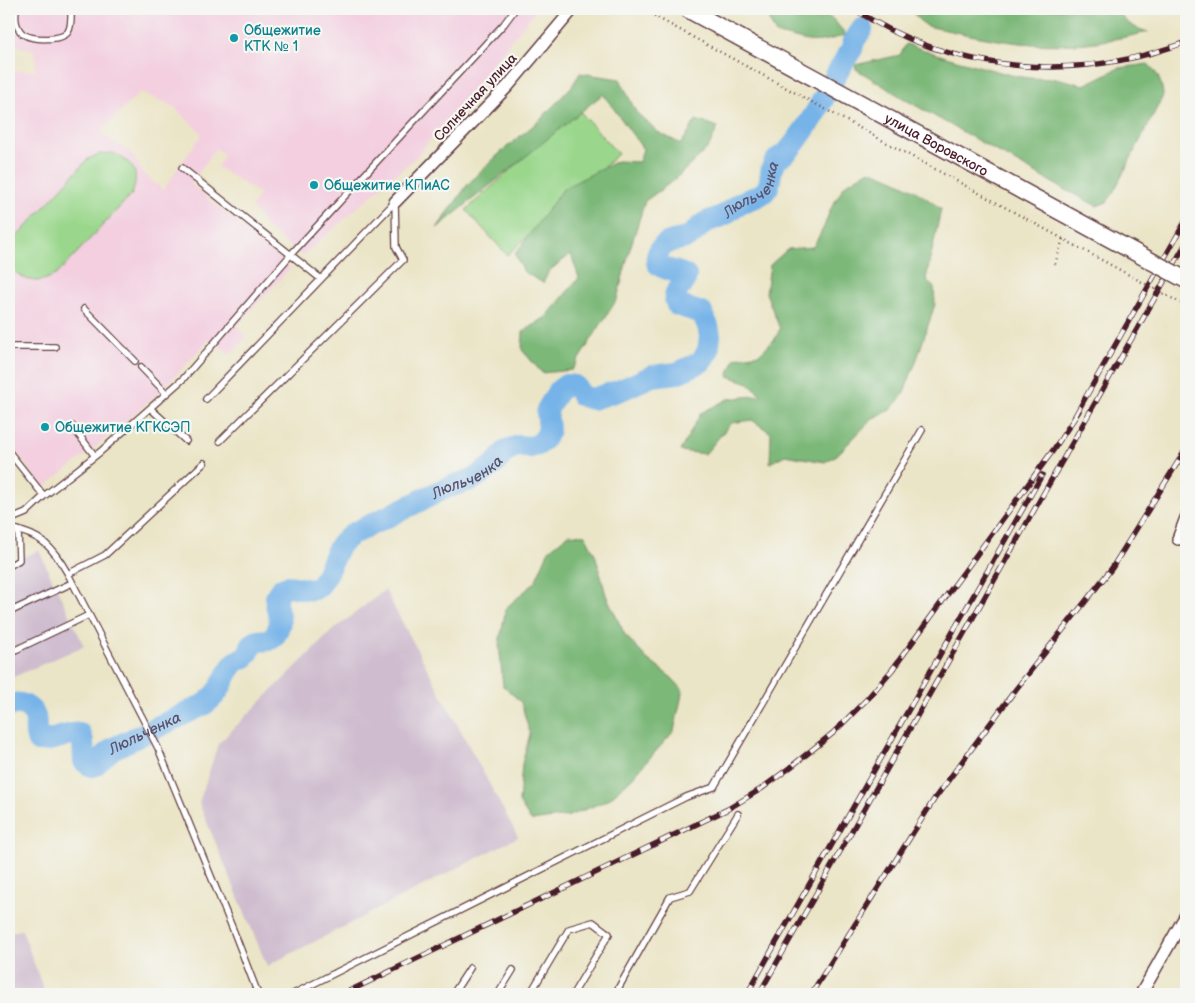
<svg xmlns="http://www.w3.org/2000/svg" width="1195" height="1003" font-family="'Balsamiq Sans',sans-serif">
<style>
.built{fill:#f3cfe0;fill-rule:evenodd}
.industrial{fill:#cfbdcf}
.green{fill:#9ad78c;stroke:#727b5c}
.forest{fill:#7bb878;stroke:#626c52}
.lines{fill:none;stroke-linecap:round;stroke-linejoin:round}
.stream{stroke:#76b3e8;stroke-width:4}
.river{stroke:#76b3e8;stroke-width:22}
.service-casing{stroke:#623d42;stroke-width:8}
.minor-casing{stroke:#623d42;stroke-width:14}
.path{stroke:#623d42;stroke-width:2.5;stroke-dasharray:1 4;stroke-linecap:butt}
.service{stroke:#fff;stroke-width:5.5}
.minor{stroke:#fff;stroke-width:11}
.rail-casing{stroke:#4a1f2b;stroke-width:5.5}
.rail{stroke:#f6f6f2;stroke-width:4;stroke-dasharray:11;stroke-linecap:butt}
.secondary-bridge-casing{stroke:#623d42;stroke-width:19;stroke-linecap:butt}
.path-bridge{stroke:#623d42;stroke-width:2.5;stroke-dasharray:1 4;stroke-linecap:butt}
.secondary-bridge{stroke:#fff;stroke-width:16}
.culture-dot{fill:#0f9aa8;stroke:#f6f6f2;stroke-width:2}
.labels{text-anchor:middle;stroke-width:4.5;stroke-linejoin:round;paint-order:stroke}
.culture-label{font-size:14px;fill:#0d838f;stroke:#f6f6f2;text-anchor:start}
.street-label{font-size:14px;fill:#4a1f2b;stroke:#f6f6f2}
.water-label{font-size:15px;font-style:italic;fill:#59536d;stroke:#f6f6f2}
</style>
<rect width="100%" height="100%" fill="#f6f6f2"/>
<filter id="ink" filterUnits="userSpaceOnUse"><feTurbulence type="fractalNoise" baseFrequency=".02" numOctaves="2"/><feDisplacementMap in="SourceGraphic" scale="10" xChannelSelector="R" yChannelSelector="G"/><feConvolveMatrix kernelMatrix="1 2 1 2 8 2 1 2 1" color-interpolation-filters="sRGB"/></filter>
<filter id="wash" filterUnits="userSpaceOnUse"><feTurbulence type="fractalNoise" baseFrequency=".0096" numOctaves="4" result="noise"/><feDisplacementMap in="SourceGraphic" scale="20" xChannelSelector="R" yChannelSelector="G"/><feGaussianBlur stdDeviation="1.12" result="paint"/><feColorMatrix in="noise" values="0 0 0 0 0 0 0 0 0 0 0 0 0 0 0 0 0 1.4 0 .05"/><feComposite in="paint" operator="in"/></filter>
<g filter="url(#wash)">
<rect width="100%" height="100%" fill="#ebe5c7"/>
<path class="built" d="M9,9H537L417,156L302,256L265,226L259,216L251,207L260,194L217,167L224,155L216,148L191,184L291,268L236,326L247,337L229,355L211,338L163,389L91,451L43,488L9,441V71H35L36,58L34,50L9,44ZM140,92L173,106L202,134L163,190L142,172L132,154L100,132Z"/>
<path class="industrial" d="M39,551L84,646L9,679V562Z
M1186,585V627L1177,622Z
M385,590L518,837L267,966L199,803L218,744L332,631Z
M22,930L45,994H9V932Z"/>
<path class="green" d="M578,109L618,154L507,255L466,210Z
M113,153C134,163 140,171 132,194L57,274C53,276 48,279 43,280C29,284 12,274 9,260C8,254 11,247 13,241L88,159L100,154Z"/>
<path class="forest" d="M763,9H814L834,20L846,35C833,39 820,43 807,41C796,39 787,35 776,34Z
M910,9H1118C1123,23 1135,28 1148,32C1110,41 1073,47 1033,44C999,42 960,33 927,26L919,20Z
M906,44L949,58L1011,75L1028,78L1060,79L1084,85L1119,68L1148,64C1157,71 1163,85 1163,96L1112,195L1107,202L1097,206L1060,187L906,100L856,69L855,65L900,55Z
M580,73L620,79L636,112L658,132L681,144L696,120L718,127L708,148L673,181L645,201L629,252L617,299L572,370L542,373L522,350L523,332L546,317L579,278L571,254L549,271L543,283L524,272L515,254L564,188L617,161L639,162L643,149L603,94L437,228L468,184L501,152L540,120L572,86Z
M869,170C898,180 918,191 941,209L926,279L934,288L935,304L918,356L903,395L890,410L873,418L837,455L825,462L785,455L770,463L771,433L752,420L731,423L705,454L680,451L701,413L728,399L761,395L749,383L728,376L735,358L759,354L775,339L780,329L766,293L770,265L788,249L813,247L824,227L830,210L845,185Z
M569,534L585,535L595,554L606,595L625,635L647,659L672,678L683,690L674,731L631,779L608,800L569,816L531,821L519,802L522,764L530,734L521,702L503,686L499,644L506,608L535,582L549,550Z"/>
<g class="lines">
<path class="stream" d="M875,11L877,9"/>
<path class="river" id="s1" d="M9,706C14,703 19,703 24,705C44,716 31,728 38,741C52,742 72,731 80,734L83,741L84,761L91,766H94L112,749L205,704C210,700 215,696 218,691C224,682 227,671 234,664C237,660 243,659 246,656C250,652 250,646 254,643C262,636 272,649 279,626C283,614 271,605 278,593C287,578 302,593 314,589C326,586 332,554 341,544C344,540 349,537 352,534L446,488L473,479L493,466L507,450L518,446L530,447L538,445L545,438L549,430L547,410L558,391L566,385L575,386L582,396L592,399L621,390L652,376L677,373L701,362L708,351L710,336L708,326L702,313L677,305C670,289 684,289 686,276C675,267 649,273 659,251C666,238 678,242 688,237C695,233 697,229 703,224C709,219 717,219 724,215C730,211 735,206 742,202C750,199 760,197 766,190C773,182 768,171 775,162C779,157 785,154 789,150C798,140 807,126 814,115C827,94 837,70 852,49L854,41L862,29"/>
</g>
</g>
<g filter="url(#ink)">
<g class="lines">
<defs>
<path id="service" d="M16,9C15,18 15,27 23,34C32,40 61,41 68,32C72,26 71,16 71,9
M182,168L321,279
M84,309L135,361
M9,347H55
M141,367L166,393
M206,399L395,202
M150,408L186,441
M72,426L95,456
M220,441L403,260L396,247L395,202
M9,452L44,496
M9,520L26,513L44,496L100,452L183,379L294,251L504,24L515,9
M9,528C42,535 52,546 68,574L158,748L234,932L258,994
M9,566L19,560L18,530
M68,574L105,555L204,463
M9,612L72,583
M9,653L89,615
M293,994L686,797L714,787L922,430
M453,994L470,968
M498,994L513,970
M530,994L569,929L593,922L609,934L573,994
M615,994L670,897L690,891L738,814"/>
<path id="minor" d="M395,202L508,86L573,9
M1178,539L1186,518
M1141,994L1186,915"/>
</defs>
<use href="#service" class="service-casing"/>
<use href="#minor" class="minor-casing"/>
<path class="path" d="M641,9L658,18
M1055,264L1063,239"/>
<use href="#service" class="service"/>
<use href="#minor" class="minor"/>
<defs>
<path id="rail" d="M854,9C952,74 1077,83 1186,42
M1075,416L1186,220
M343,994L728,809L761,789L792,766L833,733L866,700L892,670L1054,449L1079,411
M747,994L1042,475
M759,994L1186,243
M811,994L935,798L1016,689L1112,568L1186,449"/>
</defs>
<use href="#rail" class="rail-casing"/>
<use href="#rail" class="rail"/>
<defs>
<g id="secondary-bridge">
<path id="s2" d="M687,9L1186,280"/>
</g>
</defs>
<use href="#secondary-bridge" class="secondary-bridge-casing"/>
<path class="path-bridge" d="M658,18L1186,306"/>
<use href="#secondary-bridge" class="secondary-bridge"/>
</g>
</g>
<g class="culture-dot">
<circle cx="234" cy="38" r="5"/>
<circle cx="314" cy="185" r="5"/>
<circle cx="45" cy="427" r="5"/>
</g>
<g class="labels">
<g class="culture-label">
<text x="244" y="35">Общежитие<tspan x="244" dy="16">КТК № 1</tspan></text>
<text x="324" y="190">Общежитие КПиАС</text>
<text x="55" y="432">Общежитие КГКСЭП</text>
</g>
<g class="street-label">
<text transform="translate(475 97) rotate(-47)" y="5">Солнечная улица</text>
<text dy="5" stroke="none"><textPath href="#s2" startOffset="284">улица Воровского</textPath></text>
</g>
<g class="water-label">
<text dy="5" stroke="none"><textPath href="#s1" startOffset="1222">Люльченка</textPath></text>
<text dy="5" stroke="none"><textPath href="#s1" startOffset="650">Люльченка</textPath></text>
<text dy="5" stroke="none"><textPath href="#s1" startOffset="200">Люльченка</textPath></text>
</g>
</g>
<rect width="1195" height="1003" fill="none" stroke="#f6f6f2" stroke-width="30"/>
</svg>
